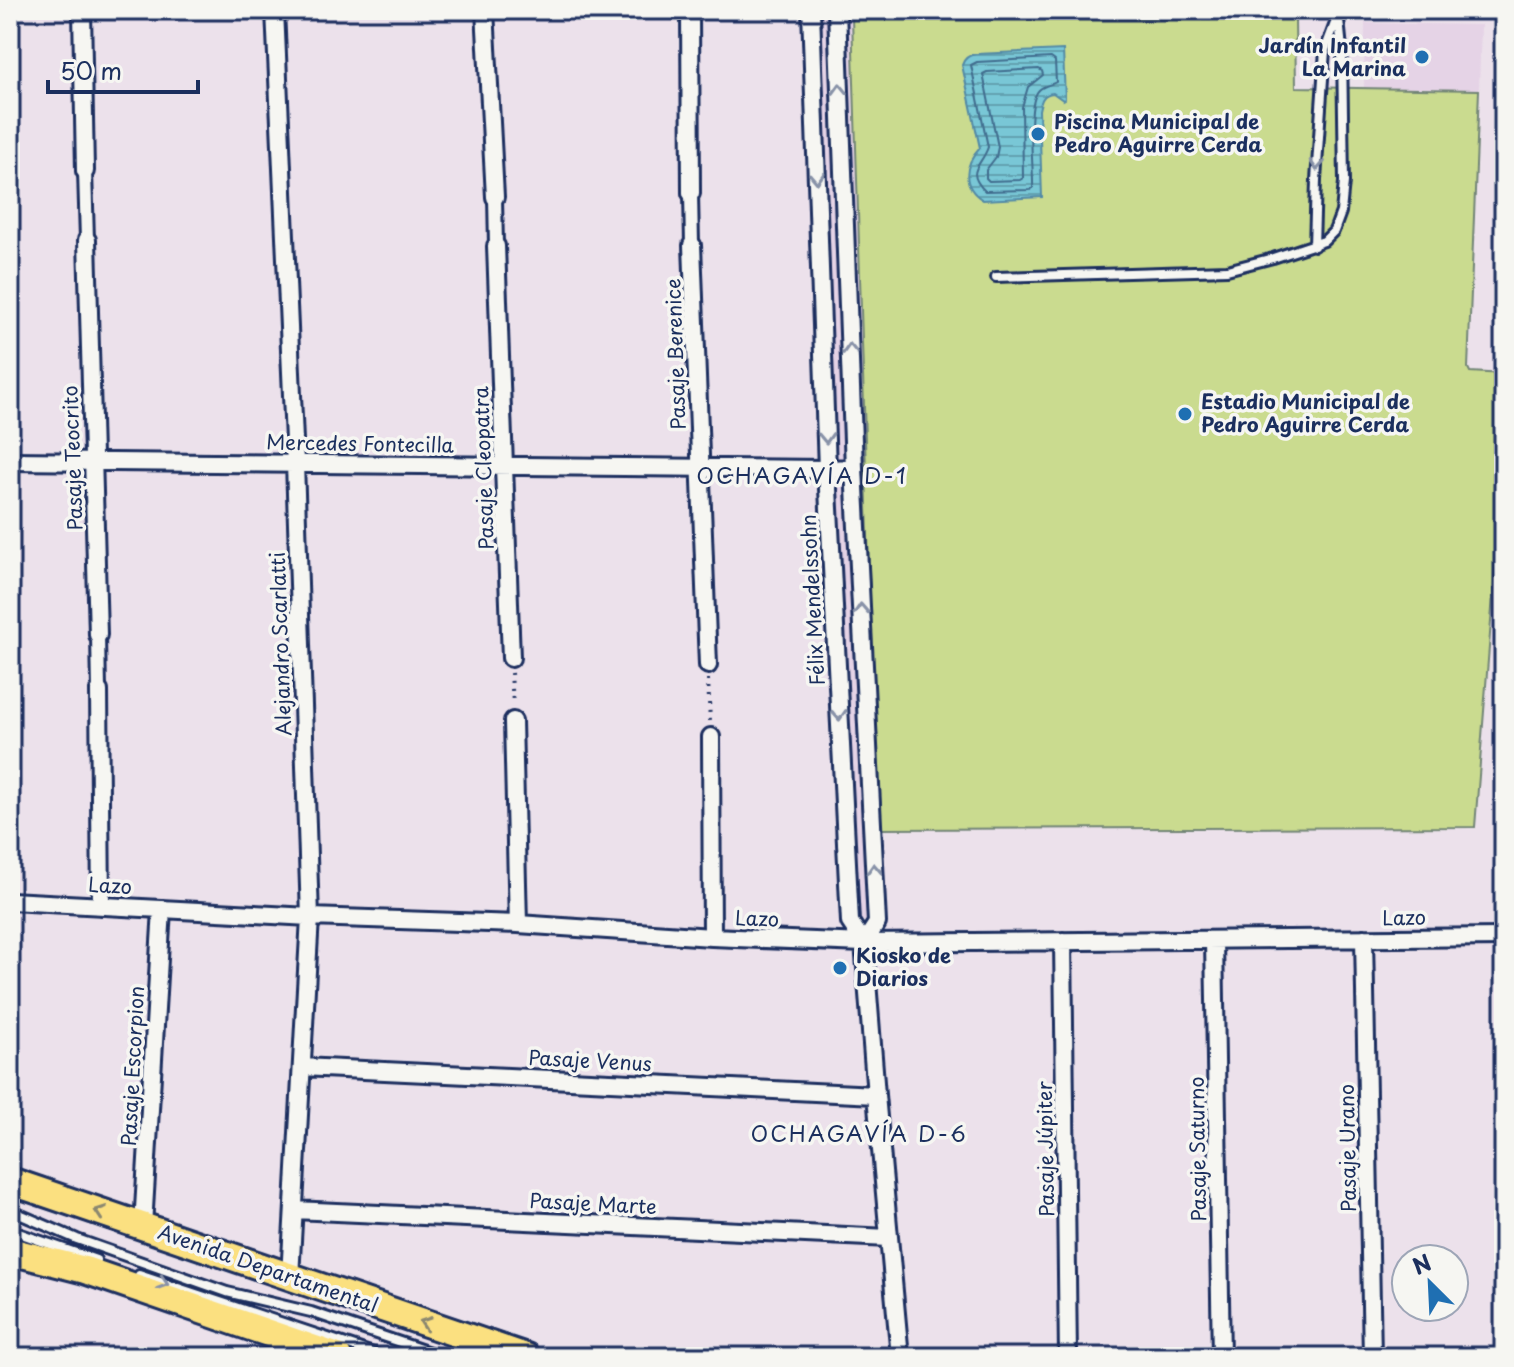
<svg xmlns="http://www.w3.org/2000/svg" width="1514" height="1367" font-family="'Playpen Sans',sans-serif">
<style>
.built{fill:#e5d3e6}
.park{fill:#cadb8f;stroke:#728576;stroke-width:2}
.water{fill:url(#water-rules);stroke:#538aa6;stroke-width:2}
.lines{fill:none;stroke-linecap:round;stroke-linejoin:round}
.shore{stroke:#416c8e;stroke-width:2}
.service-casing{stroke:#1b2f5e;stroke-width:14}
.pedestrian-casing{stroke:#1b2f5e;stroke-width:18}
.minor-casing{stroke:#1b2f5e;stroke-width:22}
.primary-casing{stroke:#1b2f5e;stroke-width:32}
.path{stroke:#1b2f5e;stroke-width:4;stroke-dasharray:2 6;stroke-linecap:butt}
.service{stroke:#f6f6f2;stroke-width:8}
.pedestrian{stroke:#f6f6f2;stroke-width:12}
.minor{stroke:#f6f6f2;stroke-width:16}
.primary{stroke:#fbe080;stroke-width:26}
.oneway{stroke:#8892a8}
.oneway2{stroke:#8b886f}
.poi-dot{fill:#1f6fb2;stroke:#f6f6f2;stroke-width:3}
.labels{text-anchor:middle;stroke-width:7;stroke-linejoin:round;paint-order:stroke}
.poi-label{font-size:20px;font-weight:bold;fill:#1b2f5e;stroke:#f6f6f2;text-anchor:start}
.street-label{font-size:20px;fill:#1b2f5e;stroke:#f6f6f2}
.neighbourhood-label{font-size:22px;letter-spacing:2px;fill:#1b2f5e;stroke:#f6f6f2}
</style>
<defs>
<pattern id="water-rules" width="6" height="5" patternUnits="userSpaceOnUse" patternTransform="scale(2)"><rect width="6" height="5" fill="#79c7d6"/><path d="M0 2.5h6" fill="none" stroke="#62a2b1"/></pattern>
</defs>
<rect width="100%" height="100%" fill="#ece1eb"/>
<filter id="ink" filterUnits="userSpaceOnUse"><feTurbulence type="fractalNoise" baseFrequency=".0125" numOctaves="2"/><feDisplacementMap in="SourceGraphic" scale="16" xChannelSelector="R" yChannelSelector="G"/><feConvolveMatrix kernelMatrix="1 2 1 2 8 2 1 2 1" color-interpolation-filters="sRGB"/></filter>
<g filter="url(#ink)">
<path class="built" d="M851,15L882,922L852,920L815,16Z
M1365,23L1481,25L1479,90L1364,88Z"/>
<path class="park" d="M852,17L1295,19L1296,87L1479,90L1468,368L1470,372L1504,374V454L1475,827L877,829Z"/>
<path class="water" d="M1063,50L1065,99L1063,100L1053,93C1042,94 1041,101 1039,110L1042,197L983,200C961,186 964,165 980,148L962,65C964,58 969,55 976,54Z"/>
<g class="lines">
<path class="shore" d="M1051,58L1055,61L1056,82C1051,85 1044,85 1039,90C1025,104 1034,166 1033,188L1030,190L985,191C964,170 982,166 988,147L971,65L977,62Z
M1039,69L1042,71L1043,75L1028,87L1022,107L1023,178L1020,180L989,181L986,178V170L996,157L998,147L983,74L987,72Z"/>
<defs>
<path id="service" d="M1314,246L1316,180L1325,50L1337,18
M996,277L1227,270L1273,258L1324,241L1334,231L1341,212L1344,182L1342,49L1338,10
M10,1210L77,1239L227,1292L311,1312L444,1357
M10,1230L96,1260
M139,1275L385,1357"/>
<path id="pedestrian" d="M85,171L87,240
M691,193L692,245
M495,197L496,246
M98,635L99,691"/>
<path id="minor" d="M82,10L85,171
M275,10L295,463L310,917L290,1277
M485,10L495,197
M690,10L691,193
M811,10L827,469L850,922L864,943L876,1095L900,1357
M837,10L854,468L877,923L864,943
M87,240L98,635
M692,245L708,665
M496,246L511,658
M10,461L827,469L854,468
M99,691L101,906
M513,721L518,924
M711,737L712,937
M10,901L310,917L518,924L712,937L864,943L1504,937
M1364,938L1372,1357
M1214,940L1221,1357
M1063,941L1068,1357
M302,1067L876,1095
M294,1210L889,1238
M143,1226L162,909"/>
<path id="primary" d="M10,1181L526,1357
M10,1251L85,1270L338,1357"/>
</defs>
<use href="#service" class="service-casing"/>
<use href="#pedestrian" class="pedestrian-casing"/>
<use href="#minor" class="minor-casing"/>
<use href="#primary" class="primary-casing"/>
<path class="path" d="M511,673L513,704
M708,679L710,722"/>
<use href="#service" class="service"/>
<use href="#pedestrian" class="pedestrian"/>
<use href="#minor" class="minor"/>
<use href="#primary" class="primary"/>
</g>
<defs><path id="oneway-chevron" d="M-2-3.5L2.5 0L-2 3.5" fill="none" stroke-width="1.6" stroke-linecap="round" stroke-linejoin="round" transform="scale(2)"/></defs>
<g class="oneway">
<use href="#oneway-chevron" transform="translate(840 89) rotate(-92)"/>
<use href="#oneway-chevron" transform="translate(1317 165) rotate(94)"/>
<use href="#oneway-chevron" transform="translate(817 178) rotate(88)"/>
<use href="#oneway-chevron" transform="translate(850 349) rotate(-92)"/>
<use href="#oneway-chevron" transform="translate(826 438) rotate(88)"/>
<use href="#oneway-chevron" transform="translate(861 609) rotate(-93)"/>
<use href="#oneway-chevron" transform="translate(839 715) rotate(87)"/>
<use href="#oneway-chevron" transform="translate(874 869) rotate(-93)"/>
<use href="#oneway-chevron" transform="translate(163 1283) rotate(18)"/>
</g>
<g class="oneway2">
<use href="#oneway-chevron" transform="translate(100 1212) rotate(-161)"/>
<use href="#oneway-chevron" transform="translate(425 1323) rotate(-161)"/>
</g>
</g>
<g class="poi-dot">
<circle cx="1422" cy="57" r="8"/>
<circle cx="1038" cy="134" r="8"/>
<circle cx="1185" cy="414" r="8"/>
<circle cx="840" cy="968" r="8"/>
</g>
<g class="labels">
<g class="poi-label">
<text x="1406" y="53" text-anchor="end">Jardín Infantil<tspan x="1406" dy="23">La Marina</tspan></text>
<text x="1054" y="129">Piscina Municipal de<tspan x="1054" dy="23">Pedro Aguirre Cerda</tspan></text>
<text x="1201" y="409">Estadio Municipal de<tspan x="1201" dy="23">Pedro Aguirre Cerda</tspan></text>
<text x="856" y="963">Kiosko de<tspan x="856" dy="23">Diarios</tspan></text>
</g>
<g class="street-label">
<text transform="translate(676 354) rotate(-92)" y="7">Pasaje Berenice</text>
<text transform="translate(360 444) rotate(1)" y="7">Mercedes Fontecilla</text>
<text transform="translate(73 458) rotate(-92)" y="7">Pasaje Teocrito</text>
<text transform="translate(484 468) rotate(-92)" y="7">Pasaje Cleopatra</text>
<text transform="translate(813 600) rotate(-93)" y="7">Félix Mendelssohn</text>
<text transform="translate(281 644) rotate(-92)" y="7">Alejandro Scarlatti</text>
<text transform="translate(110 886) rotate(3)" y="7">Lazo</text>
<text transform="translate(1404 918) rotate(-1)" y="7">Lazo</text>
<text transform="translate(757 919) rotate(2)" y="7">Lazo</text>
<text transform="translate(590 1061) rotate(3)" y="7">Pasaje Venus</text>
<text transform="translate(133 1066) rotate(-87)" y="7">Pasaje Escorpion</text>
<text transform="translate(1348 1148) rotate(-91)" y="7">Pasaje Urano</text>
<text transform="translate(1046 1149) rotate(-91)" y="7">Pasaje Júpiter</text>
<text transform="translate(1198 1149) rotate(-91)" y="7">Pasaje Saturno</text>
<text transform="translate(593 1204) rotate(3)" y="7">Pasaje Marte</text>
<text transform="translate(268 1269) rotate(19)" y="7">Avenida Departamental</text>
</g>
<g class="neighbourhood-label">
<text x="802" y="484">OCHAGAVÍA D-1</text>
<text x="859" y="1142">OCHAGAVÍA D-6</text>
</g>
</g>
<rect width="1514" height="1367" fill="none" stroke="#f6f6f2" stroke-width="40"/>
<rect x="20" y="20" width="1474" height="1327" fill="none" stroke="#1b2f5e" stroke-width="3" filter="url(#ink)"/>
<g transform="translate(1430 1283) rotate(336)"><circle r="38" fill="#f6f6f2" stroke="#9ea6b7" stroke-width="2"/>
<path d="M0-6L14 30L0 20L-14 30Z" fill="#1f6fb2"/>
<text y="-12" font-size="22" font-weight="bold" text-anchor="middle" fill="#1b2f5e">N</text>
</g>
<path d="M48 80v12h150v-12" fill="none" stroke="#1b2f5e" stroke-width="4"/>
<text x="60" y="80" font-size="24" fill="#1b2f5e" stroke="#f6f6f2" stroke-width="6" paint-order="stroke">50 m</text>
</svg>
